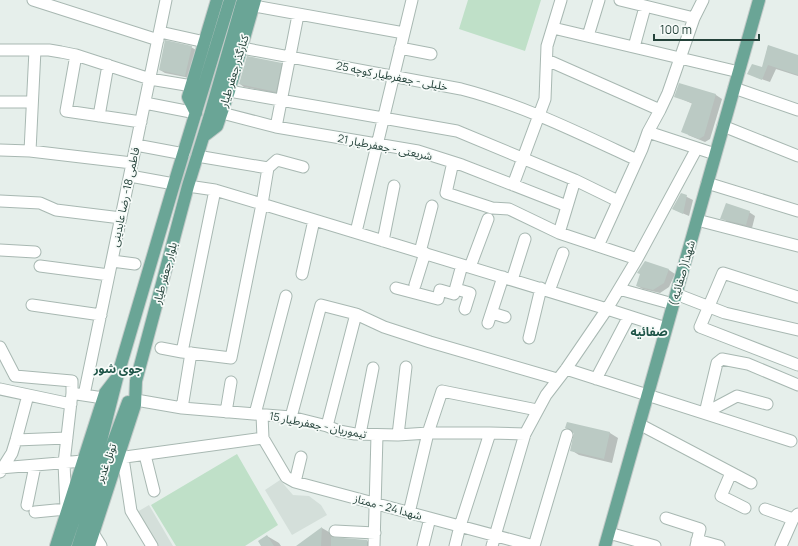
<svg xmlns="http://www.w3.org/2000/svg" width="798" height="546" font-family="Manrope,'Noto Sans Arabic',sans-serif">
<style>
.built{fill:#d4dfda}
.green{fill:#bfe0c8}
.shadow{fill:#0003}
.building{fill:#bbcac4}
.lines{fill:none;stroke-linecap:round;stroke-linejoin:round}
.minor-casing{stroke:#a8b8b2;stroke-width:13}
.major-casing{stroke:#c2cac8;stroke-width:14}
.minor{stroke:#fff;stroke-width:11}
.major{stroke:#6aa596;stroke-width:12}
.labels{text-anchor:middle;stroke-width:3.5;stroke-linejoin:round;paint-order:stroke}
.street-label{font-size:11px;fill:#24423a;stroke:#f7fbf9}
.neighbourhood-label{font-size:12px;font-weight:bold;fill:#1f5548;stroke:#f7fbf9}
</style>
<rect width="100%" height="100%" fill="#e6efeb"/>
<path class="built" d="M280,480L293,495L309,496L321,505L327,515L292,535L265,490Z
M149,505L173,546H149L132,515Z"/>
<path class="green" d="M468,0H541L525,51L459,29Z
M237,454L278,525L245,546H176L151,505Z"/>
<path class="shadow" d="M768,46L798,56V76L776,69L770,82L756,77L763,68Z
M191,47L196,50L190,78L165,73L160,70Z
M281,63L286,66L280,94L244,87L240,84Z
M680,84L716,95L722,99L710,139L705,142L688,135L693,104L675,96Z
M681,194L693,200L689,216L673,209Z
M749,212L755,216L752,228L728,222L722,218Z
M645,262L669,270L675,274L669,287L660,293L643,289L637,286Z
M567,423L610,433L618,438L612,463L579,455L571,450L574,433L566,428Z
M322,528L334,535V538L367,541L375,546H298Z
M267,536L279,543L281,546H262Z"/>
<path class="building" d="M165,40L192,46L185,76L159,70Z
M768,45L798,55V75L768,65L762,80L747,74L752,64L762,67Z
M247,56L282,63L276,92L239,84Z
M679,83L716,94L704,136L699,139L681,132L692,103L674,97Z
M681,193L687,195L683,214L672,209Z
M726,203L750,211L746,225L720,219Z
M645,261L669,269L664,283L653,290L636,286L640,274L637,273Z
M567,422L610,432L604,459L570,451L574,434L572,430L565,428Z
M322,527L321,546H296Z
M267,535L274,546H261L258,541Z
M331,537L367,540V546H331Z"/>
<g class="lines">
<defs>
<path id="minor" d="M33,0L158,40
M620,0L694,18
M254,6L404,33
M553,28L739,72
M160,32L205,42
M588,36L599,0
M634,47L645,7
M242,48L461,89C523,105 579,133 637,160
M400,48L431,54
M0,50H49L61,52L76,55L150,79L192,86
M76,55L66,111L141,122
M547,60L660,110
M734,88L798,110
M229,91L457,131L575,180L618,201
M0,102H32
M145,103L196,113
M222,113L276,127L418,151L462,165L567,206
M99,116L108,65
M723,126L798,156
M276,127L298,15
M648,132L715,154
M136,145L184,154
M0,150L30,151L132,163
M30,151L35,50
M197,156L268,168
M453,162L446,193L492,208L509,209L559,233L637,259
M130,176L174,184
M707,183L798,211
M513,185L545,99L547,46L561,0
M188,186L215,190L262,204L607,309L666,328
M0,201L40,203L56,210L121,218
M697,220L798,246
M356,232L412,0
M559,233L575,180
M383,241L394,186
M598,246L642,149L648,132L660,110L668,93L694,18L703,0
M0,250L35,252
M420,252L432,206
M112,261L135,264
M40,266L109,275
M470,267L488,219
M302,274L314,220
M512,280L525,239
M415,285L425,253
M396,288L438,299L440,290L454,294L462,265
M456,289L470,293L465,309
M619,289L673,304
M549,291L563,253
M676,294L725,313L798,330
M798,297L723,273L700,327L798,365
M32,305L101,315
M492,313L505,317
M488,323L503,277
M529,338L541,288
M0,347L15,376L72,381V393L64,463L66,509L35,512
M161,348L182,352L231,358L262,204L268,168L277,160L303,167
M182,352L215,190
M566,369L791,441
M596,379L629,316
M0,389L71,404
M77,394L103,398
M84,395L166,0
M136,400L182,408L291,417L327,426L339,431L355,434L398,435L428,433H490L525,434
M182,408L191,353
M226,412L231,382
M705,413L717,363L722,359L748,364L798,385
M705,413L737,396L767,404
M255,414L286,296
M262,415L263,438L286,477L295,482L534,546
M291,417L321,305L356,314L384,327L430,342L557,379
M639,424L751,483
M327,426L356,314
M360,434L373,368
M398,435L406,367
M16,440L67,438
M145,455L154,491
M118,458L263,438
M123,458L131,511L152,546
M0,468L83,461
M0,472L12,453L16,440L28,395
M731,473L721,496L745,508
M295,482L301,457
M27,505L35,466
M765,509L793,519
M409,513L428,433L442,391L537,410
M666,518L700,529L696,546
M335,531L375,533
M93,533L101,546
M609,533L655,546
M697,540L719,546
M374,546L377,435
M423,546L430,518
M455,546L460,526L490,433
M492,546L525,434L546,395L566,369L607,309L637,259L697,148
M534,546L567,435
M781,546L793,519L798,514"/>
<path id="major" d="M196,113L188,97L217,0
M204,136L217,126L229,91L255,0
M56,546L105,393L115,380
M65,546L102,437L117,378L174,184L230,0
M78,546L102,472L128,402
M89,546L135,405L136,381L188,186L210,115L243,0
M605,546L759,0"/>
</defs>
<use href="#minor" class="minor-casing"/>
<use href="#major" class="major-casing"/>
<use href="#minor" class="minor"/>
<use href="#major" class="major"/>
</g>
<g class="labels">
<g class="street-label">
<text transform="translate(234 71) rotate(-73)" y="4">کنارگذر جعفر طیار</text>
<text transform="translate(392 76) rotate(11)" y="4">خلیلی - جعفرطیار کوچه 25</text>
<text transform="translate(385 147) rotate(11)" y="4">شریعتی - جعفرطیار 21</text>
<text transform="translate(125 197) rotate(-78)" y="4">فاطمی 18- رضا عابدینی</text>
<text transform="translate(165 273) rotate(-75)" y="4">بلوار جعفر طیار</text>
<text transform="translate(682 273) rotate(-74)" y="4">شهدا( صفائیه )</text>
<text transform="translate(318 425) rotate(11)" y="4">تیموریان - جعفرطیار 15</text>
<text transform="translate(106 463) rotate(-70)" y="4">تونل غدیر</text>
<text transform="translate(388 507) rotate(15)" y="4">شهدا 24 - ممتاز</text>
</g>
<g class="neighbourhood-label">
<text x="649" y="336">صفائیه</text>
<text x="118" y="373">جوی شور</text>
</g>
</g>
<path d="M654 34v6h105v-6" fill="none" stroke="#24423a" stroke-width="2"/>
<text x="660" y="34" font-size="12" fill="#24423a" stroke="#f7fbf9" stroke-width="3" paint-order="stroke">100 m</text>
</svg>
